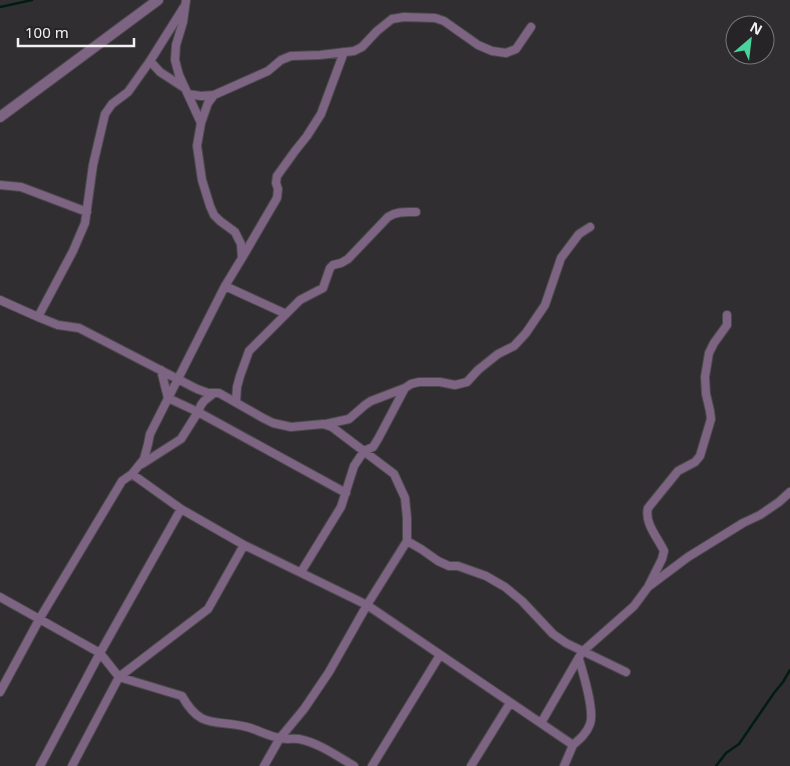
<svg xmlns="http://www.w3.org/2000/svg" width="790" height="766" font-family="'Noto Sans',sans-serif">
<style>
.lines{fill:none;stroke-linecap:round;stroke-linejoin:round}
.stream{stroke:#001d10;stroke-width:2.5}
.minor-casing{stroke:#4c494d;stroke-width:10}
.tertiary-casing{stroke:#4c494d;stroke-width:12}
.minor{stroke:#7c6482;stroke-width:8}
.tertiary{stroke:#7c6482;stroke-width:10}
</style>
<rect width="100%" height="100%" fill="#312e32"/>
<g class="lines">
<path class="stream" d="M0,7L32,0
M716,766L726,753L739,744L774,693L783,682L790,670"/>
<defs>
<path id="minor" d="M150,61L160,72L183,87
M188,94L201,96L214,95
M201,123L208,103L214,95L268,71L281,60L291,56L320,55L354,51L362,47L377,31L392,19L404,17L435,18L444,21L478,45L492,51L506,53L516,49L531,27
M0,185L21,187L87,212
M242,258L277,198L278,189L276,183L277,176L295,151L307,136L321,114L344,52
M225,286L286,314
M0,300L38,317L58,325L79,328L197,389L208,393H219L263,418L273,423L291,427L323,424L332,427L394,474L405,498L407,518V541L367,605L244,545L181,509L132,474L144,459L148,444L150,434L225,286L242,258L241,244L235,232L220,221L214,215L210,206L202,180L197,146L201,123L179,75L175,60L176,45L183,22L186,0
M38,317L73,251L85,223L93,165L105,114L112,104L128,92L150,61L184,7
M161,370L168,398L198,412L346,493
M236,402L237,387L240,376L249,351L300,300L323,288L330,268L333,265L341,263L348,259L388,217C397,211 406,212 416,212
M326,424L349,419L365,405L371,401L405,388
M142,464L181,439L198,412L201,405L204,401L214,393
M407,541L421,549L438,561L449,566H458L486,576L505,587L522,601L553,634L566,643L626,672
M301,572L341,507L354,466L364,451L373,447L378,439L405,388L411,384L419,382H440L455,385L467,382L478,370L498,354L514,346L526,333L545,305L561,258L579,234L590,227
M649,585L662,559L664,551C658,538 644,523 648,508L678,471L695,462L700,456L711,419L710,411L706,394L705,377L709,353L714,343L727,325V315
M0,597L100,653L119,677L182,696C201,730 215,719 247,727C258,730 268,736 280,738C286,740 293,738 299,739C319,743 337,756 354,766
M0,692L40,618L122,481L132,474
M541,723L582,652L634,606L648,587L688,557L743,523L760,515L779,502L790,492
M573,745C580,739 587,733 590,724C595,711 583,673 579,659
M40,766L100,653L181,509
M72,766L119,677L208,609L244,545
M264,766L280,738L304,709L329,672L367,605L573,745L564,766
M372,766L440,655
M471,766L510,703"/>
<path id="tertiary" d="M0,117L158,0"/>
</defs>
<use href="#minor" class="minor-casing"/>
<use href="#tertiary" class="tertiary-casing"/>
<use href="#minor" class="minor"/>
<use href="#tertiary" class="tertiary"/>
</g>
<g transform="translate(750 40) rotate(28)"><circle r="24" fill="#272428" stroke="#787679"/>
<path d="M0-4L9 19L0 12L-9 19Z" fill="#49d49d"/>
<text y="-8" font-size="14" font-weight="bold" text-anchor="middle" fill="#f2f0f3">N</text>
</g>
<path d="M18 38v8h116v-8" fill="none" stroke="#f2f0f3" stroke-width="2.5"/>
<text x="25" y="38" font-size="15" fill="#f2f0f3" stroke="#272428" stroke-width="4" paint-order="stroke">100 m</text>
</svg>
